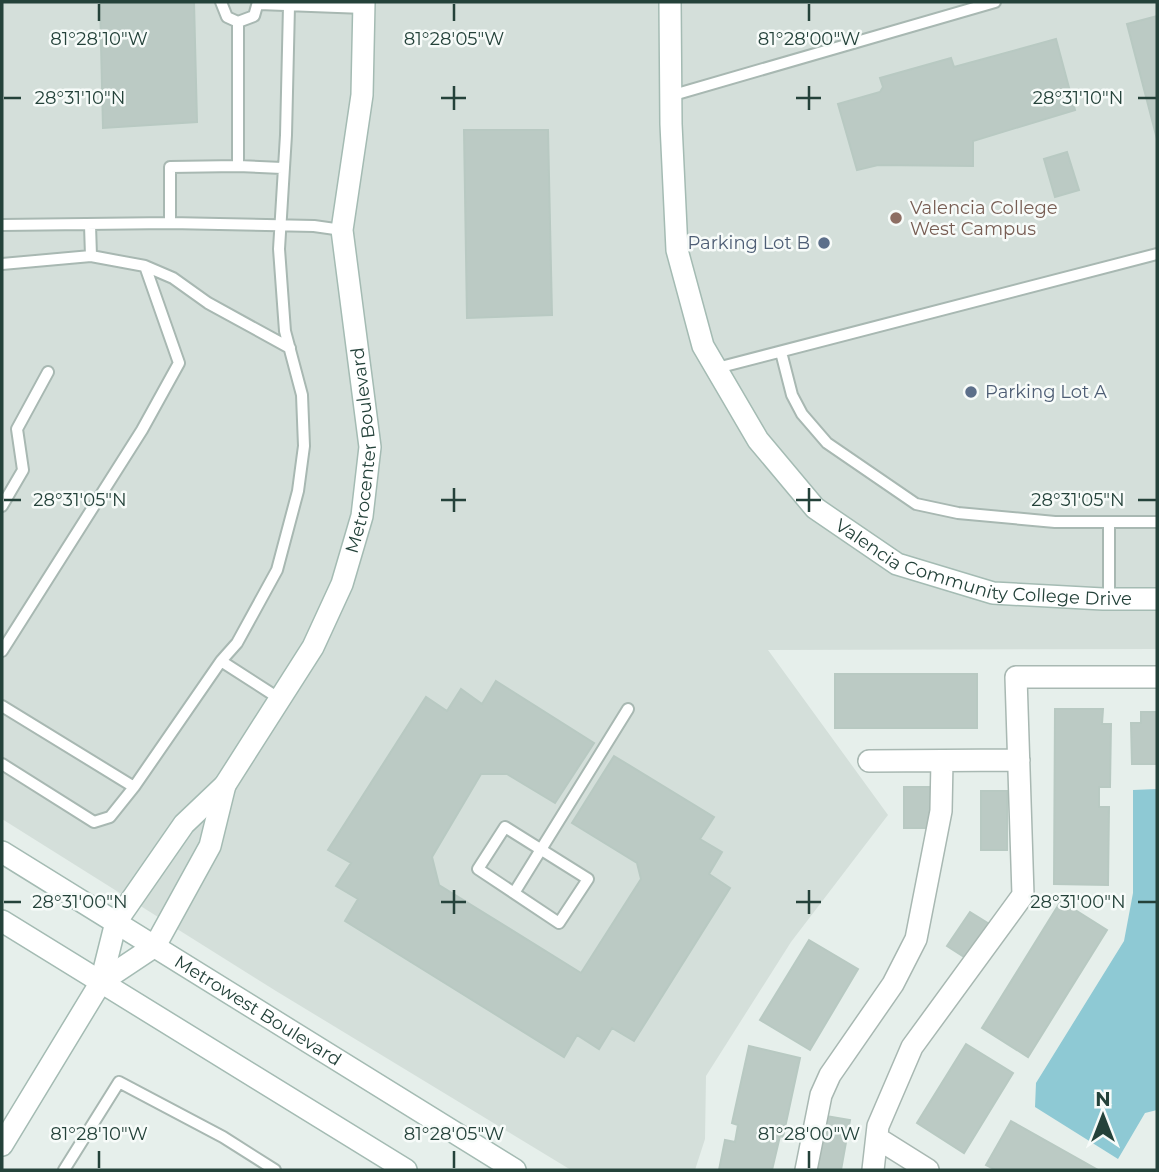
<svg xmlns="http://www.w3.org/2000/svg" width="1159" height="1172" font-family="Montserrat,sans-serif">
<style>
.built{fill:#d4dfda}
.water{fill:#8ec9d4}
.building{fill:#bbcac4;stroke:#b8c9c2;stroke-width:2}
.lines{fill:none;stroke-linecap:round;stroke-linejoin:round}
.lane-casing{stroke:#a8b8b2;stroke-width:14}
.street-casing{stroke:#a8b8b2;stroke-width:24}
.secondary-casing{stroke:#a4bbb3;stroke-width:24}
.lane{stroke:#fff;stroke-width:10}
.street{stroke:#fff;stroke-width:21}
.secondary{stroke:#fff;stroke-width:21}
.ticks{fill:none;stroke:#24423a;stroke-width:2.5}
.education-dot{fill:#8d6e63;stroke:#f7fbf9;stroke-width:2.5}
.service-dot{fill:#5c6f8a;stroke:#f7fbf9;stroke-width:2.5}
.labels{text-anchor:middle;stroke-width:5;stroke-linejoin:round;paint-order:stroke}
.education-label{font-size:18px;fill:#785e54;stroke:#f7fbf9;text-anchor:start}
.service-label{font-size:18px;fill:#4e5e75;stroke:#f7fbf9;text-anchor:end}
.street-label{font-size:18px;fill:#24423a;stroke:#f7fbf9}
.ticks-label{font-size:18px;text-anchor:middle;fill:#24423a;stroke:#f7fbf9;stroke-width:5;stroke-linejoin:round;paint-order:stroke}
</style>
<rect width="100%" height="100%" fill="#e6efeb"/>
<path class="built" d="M2,2H1157V649L768,650L888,815L791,942L706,1076L705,1139L695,1170H571L276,991L2,819Z"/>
<path class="water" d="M1157,789V1110L1145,1113L1118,1159L1035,1107L1036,1083L1124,941L1133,893V790Z"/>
<path class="building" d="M100,2H194L197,122L103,128Z
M1157,16V139L1127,24Z
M1056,39L1075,110L973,141V166L878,165L857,170L838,104L880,92L883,87L880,78L951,58L954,67Z
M464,130H548L552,315L467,318Z
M1067,152L1079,190L1055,197L1044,159Z
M835,674H977V728H835Z
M496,681L594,743L555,803L507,774H481L432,857L439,885L581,973L641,879L637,863L572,823L614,756L714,817L700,839L722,852L709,874L730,888L634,1041L612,1028L599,1049L577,1035L564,1057L345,921L358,899L336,886L351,863L328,850L426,697L447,711L461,689L482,704Z
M1055,709H1103L1102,724H1111L1110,787H1099V807H1109L1108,885L1054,884Z
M1141,712H1157V764H1132L1131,723H1141Z
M904,787H930V828H904Z
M981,791H1007V850H981Z
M1061,901L1107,930L1028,1057L982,1028Z
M970,912L991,925L969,960L947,946Z
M809,940L858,969L810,1050L760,1020Z
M966,1044L1013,1073L964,1153L917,1123Z
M749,1046L800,1058L783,1137L780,1136L772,1170H719L725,1140L735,1142L738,1125L732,1123Z
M826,1116L850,1120L841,1170H816Z
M1011,1121L1098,1170H996L986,1165Z"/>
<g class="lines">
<defs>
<path id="lane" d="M221,2L227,17L238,22L254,16L258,2
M259,4L364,8
M670,96L995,2
M238,166L282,168
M170,223V167L238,166V22
M2,225L170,223L314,226L342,230
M90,225L91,256L145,266L173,278L208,303L290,348
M2,264L91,256
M781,352L792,395L802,414L827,443L916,504L958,513L1055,522H1157
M717,368L1157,254
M2,506L23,470L17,429L48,372
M1109,522V599
M2,651L142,430L179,363L145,266
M221,661L237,643L277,570L298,491L304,446L302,395L285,331L279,249L286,135L289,6
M2,706L134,787L221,661L280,699
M2,764L94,822L110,817L134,787
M505,827L588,879L559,923L478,869Z
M514,893L628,709
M64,1170L119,1082L223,1137L275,1170"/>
<path id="street" d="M869,761L1019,760
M877,1138L928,1170
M806,1170L821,1095L830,1075L893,984L916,939L941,811L942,761
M873,1170L878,1126L912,1047L1023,895L1016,677H1157"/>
<g id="secondary">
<path id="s1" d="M670,2L671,124L677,250L703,346L758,440L815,508L897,564L993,593L1103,599H1157"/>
<path id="s2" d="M2,852L515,1170"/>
<path d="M2,921L406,1170"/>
<path d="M101,982L155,946L210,846L225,785"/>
<path id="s3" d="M2,1145L101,982L116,922L184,824L225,785L313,647L342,584L362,516L370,447L342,230L362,95L364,2"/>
</g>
</defs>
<use href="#lane" class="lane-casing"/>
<use href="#street" class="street-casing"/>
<use href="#secondary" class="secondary-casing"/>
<use href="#lane" class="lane"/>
<use href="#street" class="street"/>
<use href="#secondary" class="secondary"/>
</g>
<path class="ticks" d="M99,4V21M454,4V21M809,4V21M454,86V110M809,86V110M4,98H21M441,98H466M796,98H821M1138,98H1156M454,488V512M809,488V512M4,500H21M441,500H466M796,500H821M1138,500H1156M454,890V914M809,890V914M4,902H21M441,902H466M796,902H821M1138,902H1156M99,1151V1168M454,1151V1168M809,1151V1168"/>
<circle class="education-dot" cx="896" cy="218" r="7"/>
<g class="service-dot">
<circle cx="824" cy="243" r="7"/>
<circle cx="971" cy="392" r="7"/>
</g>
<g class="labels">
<g class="education-label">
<text x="910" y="214">Valencia College<tspan x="910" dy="21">West Campus</tspan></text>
</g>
<g class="service-label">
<text x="810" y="249">Parking Lot B</text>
<text x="985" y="398" text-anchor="start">Parking Lot A</text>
</g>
<g class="street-label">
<text dy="6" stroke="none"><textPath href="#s3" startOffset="798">Metrocenter Boulevard</textPath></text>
<text dy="6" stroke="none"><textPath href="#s1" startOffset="728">Valencia Community College Drive</textPath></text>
<text dy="6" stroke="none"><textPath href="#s2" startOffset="301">Metrowest Boulevard</textPath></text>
</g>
</g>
<g class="ticks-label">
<text x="99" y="45">81°28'10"W</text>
<text x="454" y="45">81°28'05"W</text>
<text x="809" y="45">81°28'00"W</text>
<text x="80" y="104">28°31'10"N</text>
<text x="1078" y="104">28°31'10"N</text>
<text x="80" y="506">28°31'05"N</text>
<text x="1078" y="506">28°31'05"N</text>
<text x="80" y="908">28°31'00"N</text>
<text x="1078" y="908">28°31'00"N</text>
<text x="99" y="1140">81°28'10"W</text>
<text x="454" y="1140">81°28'05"W</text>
<text x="809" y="1140">81°28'00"W</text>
</g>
<rect width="1159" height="1172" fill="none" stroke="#24423a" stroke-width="7"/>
<g transform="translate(1103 1116)" stroke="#f7fbf9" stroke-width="5" paint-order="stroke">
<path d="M0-5L12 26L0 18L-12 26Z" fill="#24423a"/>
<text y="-10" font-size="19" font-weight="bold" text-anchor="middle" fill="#24423a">N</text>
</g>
</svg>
